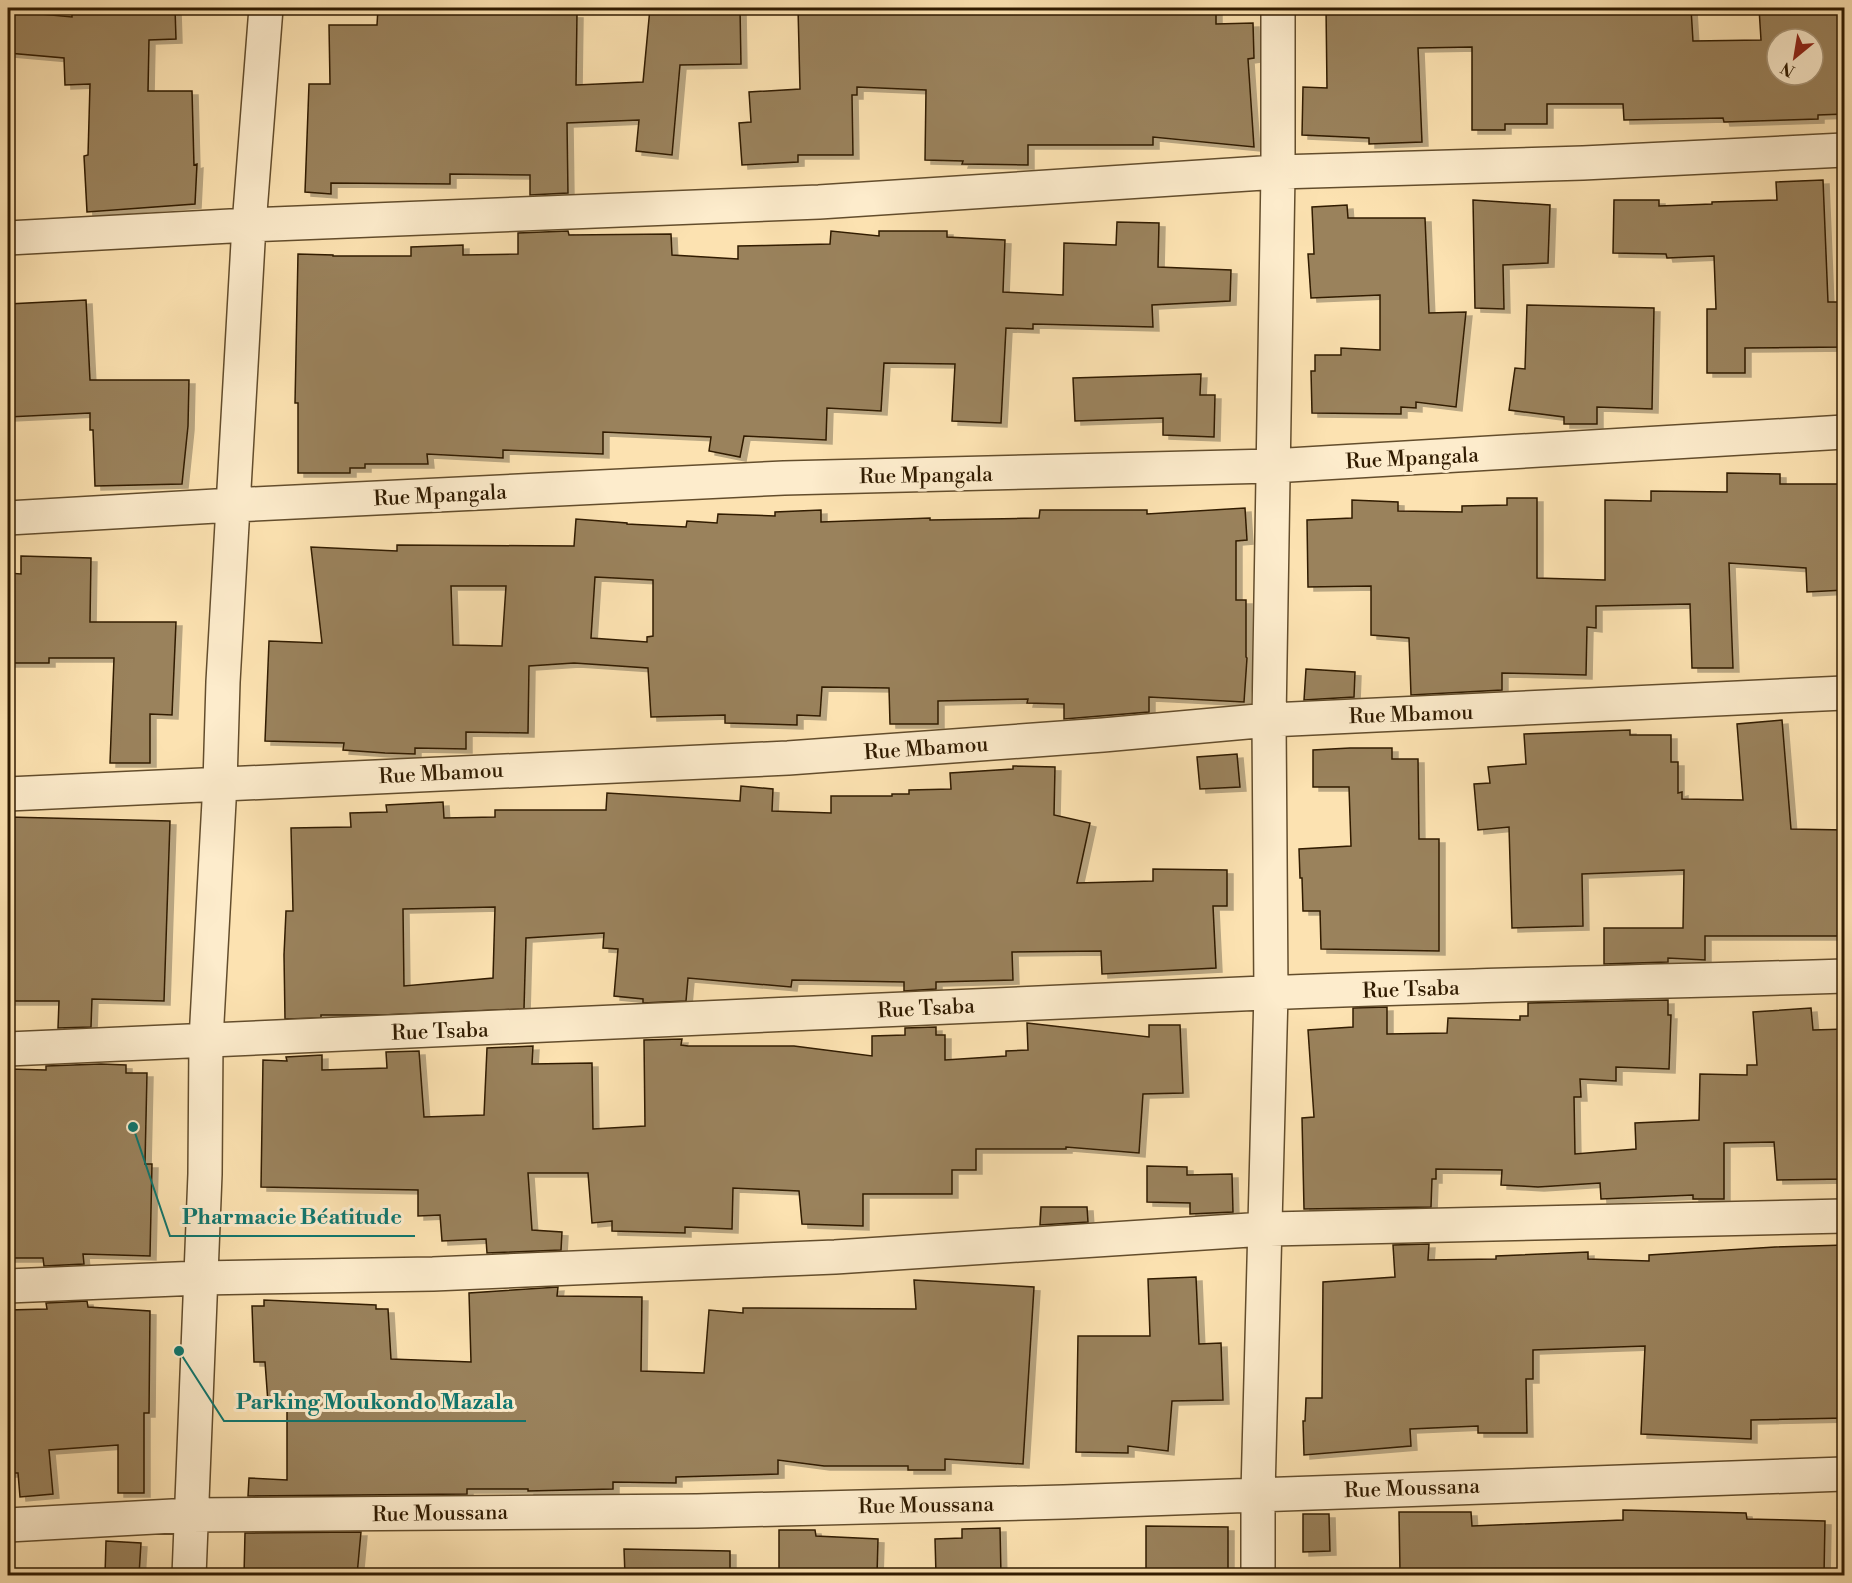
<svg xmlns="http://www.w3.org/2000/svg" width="1852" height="1583" font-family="'Libre Bodoni',serif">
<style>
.building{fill:#9a825c;stroke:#301b00;stroke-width:1.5;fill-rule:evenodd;filter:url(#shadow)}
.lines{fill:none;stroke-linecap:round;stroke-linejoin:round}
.minor-casing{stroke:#634d2c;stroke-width:36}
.minor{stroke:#fdeccc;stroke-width:33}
.labels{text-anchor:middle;stroke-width:6;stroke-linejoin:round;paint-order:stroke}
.street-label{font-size:21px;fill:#301b00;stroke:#fdeccc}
.leader{fill:none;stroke:#0f766e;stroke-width:2}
.callout-dot{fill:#0f766e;stroke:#fdeccc;stroke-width:2}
.callout-label{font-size:22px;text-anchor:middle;font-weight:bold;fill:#0f766e;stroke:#fdeccc;stroke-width:6;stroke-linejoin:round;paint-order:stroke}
</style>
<defs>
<filter id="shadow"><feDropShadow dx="6" dy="4" stdDeviation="0" flood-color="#0004"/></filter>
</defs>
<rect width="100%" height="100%" fill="#fce2b1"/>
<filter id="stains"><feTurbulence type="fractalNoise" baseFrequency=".00333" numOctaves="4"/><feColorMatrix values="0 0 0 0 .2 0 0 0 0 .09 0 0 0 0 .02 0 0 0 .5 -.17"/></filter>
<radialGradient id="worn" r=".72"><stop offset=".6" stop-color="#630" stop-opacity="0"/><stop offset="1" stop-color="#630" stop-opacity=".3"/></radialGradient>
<path class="building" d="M72,8H175L176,39L149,40L148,91H192L194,165L197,164L195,204L87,212L84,156L88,155L90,84L65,85L64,58L8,53V11L72,17Z
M378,8H524V13L577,14L576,85L643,82L650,8H740L741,64L680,65L672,155L636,151L639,120L567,123L568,193L530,195V175L450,174V184L331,183V194L305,192L309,84H330L329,25H377Z
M798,8H1216V24L1253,23L1254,58L1248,59L1254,147L1153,137V145H1028V165L962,164L963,161L925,160L926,90L857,87V95H852L853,155H798V162L742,165L739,123L751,122L749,92L800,89Z
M1326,8H1691L1693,41L1761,40L1759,8H1845V114L1818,115V119L1724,122L1723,118L1624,120L1623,104H1547V124H1505V130H1472V47L1418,48L1422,142L1369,144V138L1302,135L1303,87L1327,88ZM1777,39H1813V75H1777Z
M1823,180L1828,302H1845V347L1745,348V373H1707V309H1716L1714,256L1667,258L1666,254L1613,253L1614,200H1659V206L1712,204V202L1777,200L1776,182Z
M1473,200L1550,205L1548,263L1503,265L1504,309L1475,308Z
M1347,205L1348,218H1425L1429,313L1466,312L1456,407L1416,402V408L1401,407V414L1312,413L1311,371H1315V355H1341V348L1380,350V295L1311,298L1308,254H1314L1312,207Z
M1117,222L1159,223L1158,267L1231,270L1230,301L1152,305L1153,327L1033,324V329L1006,328L1001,423L952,421L955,364L884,363L881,411L827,408L826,440L744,436L740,457L709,451L711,437L603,432V454L503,450V458L427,454L428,464H365V468H350V473H298V403H295L298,254L333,255V256H411V247L463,245V255L518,254V233L568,231L569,235L671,234L672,255L738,259V246L830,244L831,231L879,236V231H947V237L1005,240L1003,292L1063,295L1064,243L1116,245Z
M86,300L90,380H189L188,426L182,484L95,486L93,430H90V413L8,417V304Z
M1527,305L1654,308L1652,409L1597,407V424H1564V417L1509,410L1515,368L1525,369Z
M1201,374L1200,395H1215L1214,437L1163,435V418L1075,421L1073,378Z
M1727,473L1780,474V484H1845V590L1807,592L1806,568L1729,563L1733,668H1692L1690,604L1596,606V628L1587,627L1586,675L1502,673V690L1411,695L1409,638L1371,635V586L1308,587L1307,520L1352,518V500L1398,502V511L1462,512V506L1507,505V498H1537V578L1605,580V500L1651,501V491L1727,492Z
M1245,508L1247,540L1236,541V600H1246V657L1247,658L1244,702L1149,697V712L1064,719V704L1027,703L1028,699L938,701V724H890L889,688L822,687L820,716L797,715V725L725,723V715L651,717L648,668L574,663L529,666L528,733L466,732V749L415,748V754L385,753L343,750L344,743L265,741L269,641L322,643L311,547L397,551V545L574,546L576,519L627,523V524L686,527L687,521L717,523L718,514L775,516V512L821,510V522L930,518V520L1039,518L1040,510H1147V514ZM595,577L653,580V636L647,637V642L591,638ZM451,586H506L502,646L453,645Z
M21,556L91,558L90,622H176L172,715L150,714V763H110L114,658H49V663H8V573L21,574Z
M1306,669L1355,672L1354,697L1304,700Z
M1782,720L1791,829L1845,830V936H1705V960L1668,958V962L1604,964V928H1683L1684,870L1582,874L1583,926L1512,928L1509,827L1478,830L1474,784L1490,783L1488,767L1526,764L1524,734L1630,730V735H1671V762H1678V793L1682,792V799L1743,800L1737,724Z
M1350,748H1392V759H1418L1419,839H1439V951L1321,949L1320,911H1303L1302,878H1300L1299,849L1351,846L1349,787H1313V750Z
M1237,754L1240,787L1200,789L1197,757Z
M1013,766L1055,767L1054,815L1090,823L1077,883L1153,881V869L1227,870V906H1213L1216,968L1102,974L1101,951L1012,952L1013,980L936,982V989L904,991V982L792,980L791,987L688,978L686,1001L643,1003V999L614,996L618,949L603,948L604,933L526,938L524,1009L383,1015H321V1018L285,1019L284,955L286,911H293L291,828L351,827L350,813L387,812L386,805L443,802L444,818L495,817V810H606L607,793L740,801L741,786L773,789L772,811L831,813V796H892V794H909V790L951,789L950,773L1013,769ZM495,907L493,978L404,986L403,909Z
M8,817L170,821L164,1001L92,999L91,1027L58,1028L59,1001H8Z
M1668,1000V1015H1671L1669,1069L1616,1067V1081L1580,1079L1581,1097H1574L1575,1154L1636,1149L1635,1123L1699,1120L1700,1074L1747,1075V1065H1757L1753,1012L1811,1008L1813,1030L1845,1029V1179L1777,1180L1774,1142L1724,1143V1199H1693V1195L1601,1199L1600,1183L1538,1187L1501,1185L1502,1170L1436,1169V1179H1432L1431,1207L1304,1209L1302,1118L1314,1117L1308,1030L1353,1027V1008L1387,1007V1034L1447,1033L1448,1018L1520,1020V1016H1528V1003Z
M1027,1023L1149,1037V1025H1180L1183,1093L1143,1094L1139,1153L1066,1147V1149H976V1170H952V1194H863V1226L802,1224L799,1191L733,1188L732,1229L685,1227V1233L612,1231V1221L592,1223L588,1173H528L532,1230L562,1232L561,1250L487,1253L486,1239L442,1241L440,1215L418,1216V1190L261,1187L263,1060L287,1061L286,1057L322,1055V1070L387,1068L386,1052L419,1051L424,1117L484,1115L487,1048L533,1046L532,1064L592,1063L593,1129L645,1126L644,1040L682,1039L681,1045L688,1046H794L872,1056V1036L905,1035V1028L936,1027V1035H945V1060L1006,1056V1051L1028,1050Z
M101,1064L126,1065V1073H147L145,1164H152L150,1256L83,1254L84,1264L44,1266L43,1258H8V1069L46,1070V1066Z
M1147,1166L1187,1167V1175L1232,1174L1233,1212L1190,1214V1203L1147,1202Z
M1041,1207H1087L1088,1222L1040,1225Z
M1429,1244L1428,1260L1496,1259V1256L1588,1252V1259L1649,1261V1255L1775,1247L1845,1245V1418L1751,1420V1439L1641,1434L1645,1346L1533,1350V1379H1526L1527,1433H1478V1426L1410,1429L1411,1446L1304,1455L1303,1421H1305L1306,1398H1322L1323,1282L1395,1277L1393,1245Z
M1196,1277L1199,1344L1221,1343L1223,1400L1172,1401L1168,1451L1128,1446V1453L1076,1452L1078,1336H1150L1148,1279Z
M914,1280L1034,1287L1023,1464L945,1459V1470H908V1466H824L778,1460V1474L676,1477V1483L613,1482V1489L528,1491V1489H467V1494L248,1496L249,1478L287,1480V1402L268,1403L265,1362H254L252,1306H264V1300L376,1305V1309H388L391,1359L471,1362L469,1293L558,1287L557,1296L642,1297L641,1371L704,1373L709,1310L743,1313V1308L916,1309Z
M87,1301L88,1307L150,1311L149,1413H144V1493H118V1445L49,1450L53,1494L20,1497L18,1473H8V1310L47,1309L46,1303Z
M1623,1510L1746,1513L1747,1519L1825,1521L1824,1575H1480V1570L1400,1572L1399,1512H1471L1472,1526L1623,1520Z
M1303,1514H1329L1330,1551L1303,1552Z
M1146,1526L1228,1527V1575H1146Z
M1000,1528L1001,1575H936L935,1539L962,1538V1529Z
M779,1530H815L816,1536L878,1539L877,1575H821V1570H779Z
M361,1532L357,1575H244L245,1533Z
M106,1541L141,1543L139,1575H105Z
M624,1549L730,1551V1575H625Z"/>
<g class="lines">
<defs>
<path id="minor" d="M8,238L249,225L819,202L1278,172L1583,163L1844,150
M8,518L233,505L784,478L1272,466L1844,432
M8,794L788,758L1103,735L1269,720L1844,693
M8,1049C426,1034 844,1011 1263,993C1457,985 1651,982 1844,976
M8,1286L200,1278L433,1274L835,1257L1265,1229L1844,1216
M8,1525L191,1515L697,1511L1064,1502L1844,1474
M189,1576L205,1174L206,1040L220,783L223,682L249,225L266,8
M1258,1576V1493L1271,993L1269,720L1278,172V8"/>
</defs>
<use href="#minor" class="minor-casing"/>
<use href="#minor" class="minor"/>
</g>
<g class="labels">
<g class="street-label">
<text transform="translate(1412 458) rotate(-3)" y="7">Rue Mpangala</text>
<text transform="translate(926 475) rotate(-1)" y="7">Rue Mpangala</text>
<text transform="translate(440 495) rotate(-3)" y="7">Rue Mpangala</text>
<text transform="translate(1411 714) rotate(-2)" y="7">Rue Mbamou</text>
<text transform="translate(926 748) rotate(-4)" y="7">Rue Mbamou</text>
<text transform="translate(441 773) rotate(-3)" y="7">Rue Mbamou</text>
<text transform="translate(1411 989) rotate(-2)" y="7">Rue Tsaba</text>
<text transform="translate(926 1008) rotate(-3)" y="7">Rue Tsaba</text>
<text transform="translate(440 1031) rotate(-2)" y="7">Rue Tsaba</text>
<text transform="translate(1412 1488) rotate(-2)" y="7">Rue Moussana</text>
<text transform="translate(926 1505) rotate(-1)" y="7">Rue Moussana</text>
<text transform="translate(440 1513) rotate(-1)" y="7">Rue Moussana</text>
</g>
</g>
<path class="leader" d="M133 1127L170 1236H415M179 1351L224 1421H526"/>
<g class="callout-dot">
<circle cx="133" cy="1127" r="6"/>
<circle cx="179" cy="1351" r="6"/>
</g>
<g class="callout-label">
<text x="292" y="1224">Pharmacie Béatitude</text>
<text x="375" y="1409">Parking Moukondo Mazala</text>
</g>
<rect width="1852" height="1583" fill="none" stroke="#fce2b1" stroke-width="30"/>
<rect x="9" y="9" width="1834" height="1565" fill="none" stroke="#301b00" stroke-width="3"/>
<rect x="15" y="15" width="1822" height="1553" fill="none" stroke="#301b00" stroke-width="1.5"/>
<g transform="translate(1795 57) rotate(210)"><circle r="28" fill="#fdeccc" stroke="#ab987a" stroke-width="1.5"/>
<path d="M0-4.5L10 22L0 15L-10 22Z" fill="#8f2418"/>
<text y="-9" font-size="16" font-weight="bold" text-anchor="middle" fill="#301b00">N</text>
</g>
<rect width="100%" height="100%" filter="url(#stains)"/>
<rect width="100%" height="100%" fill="url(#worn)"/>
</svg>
